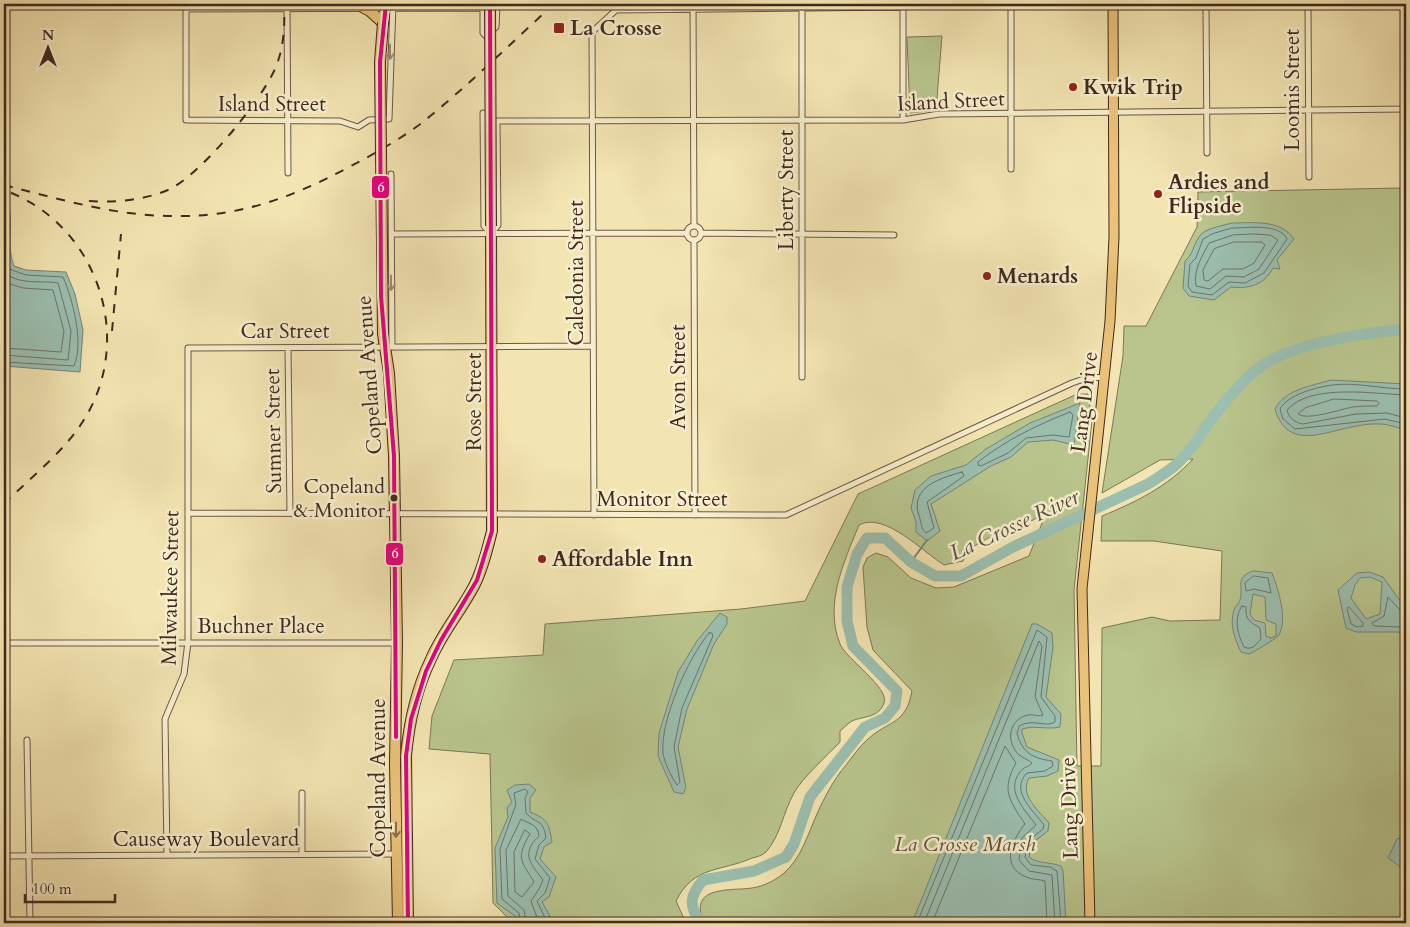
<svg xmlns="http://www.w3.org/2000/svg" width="1410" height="927" font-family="Cardo,serif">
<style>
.green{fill:#b9c58d;stroke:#7c7756}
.water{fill:#9bbfb0;stroke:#778376;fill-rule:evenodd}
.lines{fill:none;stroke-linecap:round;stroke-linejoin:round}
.shore{stroke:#6e7467;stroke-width:1}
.stream{stroke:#778376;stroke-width:2}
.river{stroke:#9bbfb0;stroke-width:11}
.street-casing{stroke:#6d5843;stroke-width:7}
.primary-casing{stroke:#40291e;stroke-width:11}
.highway-casing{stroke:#40291e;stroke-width:12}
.street{stroke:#f7eecd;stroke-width:5}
.primary{stroke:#eac279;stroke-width:9}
.highway{stroke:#eac279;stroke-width:10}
.rail{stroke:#40291e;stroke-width:2;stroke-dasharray:9 9;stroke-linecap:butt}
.highway-bridge-casing{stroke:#40291e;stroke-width:12;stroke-linecap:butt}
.highway-bridge{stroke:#eac279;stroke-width:10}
.bus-1-casing{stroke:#f7eecd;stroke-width:8}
.bus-1{stroke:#e5007d;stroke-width:4}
.oneway{stroke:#9c8c76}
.oneway2{stroke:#8c6e47}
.poi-dot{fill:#8f2418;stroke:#f7eecd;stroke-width:2}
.bus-dot{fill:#40291e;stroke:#f7eecd;stroke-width:2}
.labels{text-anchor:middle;stroke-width:5;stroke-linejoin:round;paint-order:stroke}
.bus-label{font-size:20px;fill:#40291e;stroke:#f7eecd;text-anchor:end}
.poi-label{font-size:21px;font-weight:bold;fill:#40291e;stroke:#f7eecd;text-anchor:start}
.street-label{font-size:21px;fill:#40291e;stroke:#f7eecd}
.park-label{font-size:21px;font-style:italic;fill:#5e503a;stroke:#f7eecd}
.water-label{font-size:22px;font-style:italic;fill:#574e42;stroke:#f7eecd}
.line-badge{stroke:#f7eecd;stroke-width:2}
.badge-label{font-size:14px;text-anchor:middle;font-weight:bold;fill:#fff}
</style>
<rect width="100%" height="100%" fill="#f3e5b2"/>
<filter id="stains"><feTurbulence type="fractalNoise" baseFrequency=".004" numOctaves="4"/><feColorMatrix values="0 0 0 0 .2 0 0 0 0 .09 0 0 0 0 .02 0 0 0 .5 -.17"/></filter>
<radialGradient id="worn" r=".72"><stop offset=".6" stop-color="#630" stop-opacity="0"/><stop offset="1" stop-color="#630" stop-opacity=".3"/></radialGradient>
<path class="green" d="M942,36L936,110L910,113L907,37Z
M1402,188V251H1406V923L704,922C687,885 732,891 752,888C764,886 774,881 783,874C801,859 808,834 817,814C824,798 834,779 846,765C853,756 860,746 868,739C889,720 906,725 912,691L873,650L867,627L863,567L867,558L876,553L888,557L911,578L936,588L954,587L1029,556L1046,513L1020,527L988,538L971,548L963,561L944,565C923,552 884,511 859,525C844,562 824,604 840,644C846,659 890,688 884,703C879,718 863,716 852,721C848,723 844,728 840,731V742C827,756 802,778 794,793C783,812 781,835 766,852C763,855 757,857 752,858C721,872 694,865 676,901L686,923H508V918L493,903L490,754L429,749L432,716L454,660L543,655L545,624L741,609L805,601L858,494L1077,394H1088L1092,421L1074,590L1077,766H1101L1102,628L1152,617L1170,621L1220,620L1222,551L1154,541H1101L1102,516C1136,502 1167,487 1193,459L1160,460L1102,493L1123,356L1124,326H1146L1197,227L1198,192Z"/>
<path class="water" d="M4,206L10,211C12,230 7,248 14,266L26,270L66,272L75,294L83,330L80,372L4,366Z
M1232,223C1254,223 1280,219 1294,239L1277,260L1280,269L1273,268C1264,285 1249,289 1231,287L1214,300L1189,296L1183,288L1185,261C1193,254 1193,246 1199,237C1204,228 1222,226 1232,223Z
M1331,380L1406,384V429C1399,429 1394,426 1388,425C1379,423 1366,424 1357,426C1325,431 1288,452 1275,409C1285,389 1312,386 1331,380Z
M1080,403L1074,445L1053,440L1028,442L1011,457L991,466L931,504L940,531L927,541L916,532V522L911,508L915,490L931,476L966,465L986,449L1030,423Z
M1253,571L1272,573C1278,589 1288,619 1279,635C1276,639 1254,652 1249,654L1241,652C1235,639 1229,625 1234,610C1235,606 1239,604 1240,600C1244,586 1234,578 1253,571ZM1253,594L1265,597L1266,620L1276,624V636L1271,638L1266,636L1265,623L1254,620L1250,614Z
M1369,572L1383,577L1406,609V643L1399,632H1356L1346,628L1338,590L1357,573ZM1370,577L1382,582L1380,614L1366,619L1351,598L1355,585L1360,578Z
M720,613L727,617V624L714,644L687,709L678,747L686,788L683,794L674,792L658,756L659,733L678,672L697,641Z
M1032,624H1037L1052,633L1053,647L1046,697L1061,714L1060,727C1047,730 1035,725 1022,729V733L1027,747L1059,760L1058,771L1047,776L1029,778C1019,795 1039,811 1049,823L1048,831L1032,843L1029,857C1038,864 1051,862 1061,866L1063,871L1066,923H912Z
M529,784L536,790L530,798V812C548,819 549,824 552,842L544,847L540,859L556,877L549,897L542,902L551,918L550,923H515V916L497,903L495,848L508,817L507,808L512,802L507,790L515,785Z
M1406,836V871L1388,858L1397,839Z"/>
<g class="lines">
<path class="shore" d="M4,213C11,228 1,247 9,269L26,275L63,277C73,300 84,343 74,366L4,362
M1232,228C1247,228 1280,223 1287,239L1264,273L1245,283L1229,282L1212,295L1192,292L1188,286L1190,264L1196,258L1203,239L1212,234Z
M1254,234L1270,235L1278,240L1259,269L1244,277L1226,276L1210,289L1196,286C1193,270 1202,257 1209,243L1233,235Z
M1234,242H1262L1265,245L1254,263L1243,269H1223L1208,281L1204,280L1203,270L1214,249Z
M4,271C16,286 42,280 58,283L71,331L68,360L4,355
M4,282L23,288L53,290L64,331L61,352L4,348
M1406,389C1382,389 1356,382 1332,385C1317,387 1287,395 1280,409L1283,419L1295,429L1385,419L1406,424
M1406,395C1375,394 1310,383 1287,410C1289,418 1295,423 1303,424L1356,414L1387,413L1406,418
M1334,399L1377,401L1379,403L1377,406C1369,406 1361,406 1353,407C1341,409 1308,421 1298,414L1305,408Z
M1070,412L1073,415L1069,437L1053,435L1026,438L1008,453L981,466L978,465V462C1006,440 1037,425 1070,412Z
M962,472L964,476L927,502L934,528L926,533C920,528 922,523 919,516C909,487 941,478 962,472Z
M1254,576L1268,578L1271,593L1254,589L1246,591L1245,583Z
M1242,606L1246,607C1245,621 1251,622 1260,628L1261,639C1256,644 1253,651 1244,647C1238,635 1233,619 1242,606Z
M1349,607L1363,623V626L1357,627L1351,624L1347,609Z
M1406,613L1400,610L1388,597L1384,616L1372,623L1374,626L1400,627L1406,634
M709,633H712L713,636L682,708L674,747L680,782L677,785C672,778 664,762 663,753C660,721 688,658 709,633Z
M525,830L530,834C515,858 522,862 534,882L522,897L515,892L514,852Z
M520,923L519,913L502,899L500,849L516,804L514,793L525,789L528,792L525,798L526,813C537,825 543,818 546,838L539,845L535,859L550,878L545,893L537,901L545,918V923
M526,923L524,910L508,896L506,850L521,819C529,824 538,824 539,836C520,854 531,864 543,880L539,889L531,901L539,923
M917,923L1037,630L1047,637L1041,697L1055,716V722C1046,728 1033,718 1019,726L1017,734C1023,753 1032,758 1052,761L1053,766L1045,771L1027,773C1009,791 1034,811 1044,825L1043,829L1028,841L1025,857L1031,865L1050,867L1057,871L1061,923
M924,923L1039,641L1042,646L1035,697L1043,715C1038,717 1034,714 1028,715C1009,719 1005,741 1019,755C1023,758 1029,760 1032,763C1029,767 1023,767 1020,772C1005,791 1025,810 1036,825L1022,838L1019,860L1029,871L1052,875L1055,923
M932,923L1005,746L1016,763C1001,790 1009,800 1025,824C1013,839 999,866 1026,877C1032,880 1039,879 1045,881L1047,923"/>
<path class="stream" d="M911,562L927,540"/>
<path class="river" d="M700,923C689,905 689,897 703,880L754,871L786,857L794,844L810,797L865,727L885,718L895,706L897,691L853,646L847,621V587L857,554L867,538H885L911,562L935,576H961L1013,547L1148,484C1158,477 1170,471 1179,462C1193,449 1207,424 1220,408C1233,393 1247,376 1263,365C1298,342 1365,333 1406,329"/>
<defs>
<path id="street" d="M287,4L288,173
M393,4L389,119L369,120L358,127L340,121L186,120V9C285,9 384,9 483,8
M483,4V33L486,36L496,27L497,4
M693,4L694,226
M1009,4L1011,8V169
M1206,4L1207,153
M1308,4L1309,177
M903,5V120
M483,113L484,226L491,234L498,225L497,121L903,120L939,114L1406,109
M391,174L392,347
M687 233a7 7 0 1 1 14 0a7 7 0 1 1-14 0Z
M701,233L894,235
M391,234L687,233
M694,240L695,515
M288,348L290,513
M802,377V4
M188,513L786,515L1072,383L1090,377L1105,378
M594,515L592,32L616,10L903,7L933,4
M4,643H397
M27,740L30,923
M302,854V793
M167,855L165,719L184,674L188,642V348L593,346
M4,856L397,854"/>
<path id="primary" d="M1090,923L1082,589L1110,321L1114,237L1113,4"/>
<path id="highway" d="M364,8L370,11L383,23
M383,23L386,4
M383,334L389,373L394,456L397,643L395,764L398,923
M408,923L406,756C409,722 416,690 431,659C442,633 461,611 474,586C483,569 487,550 492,531L491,226"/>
</defs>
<use href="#street" class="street-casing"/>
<use href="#primary" class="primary-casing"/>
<use href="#highway" class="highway-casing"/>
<use href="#street" class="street"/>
<use href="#primary" class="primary"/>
<use href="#highway" class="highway"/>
<path class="rail" d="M4,185C51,197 99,211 148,215C227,221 282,203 351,166C374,154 397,141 419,125C466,88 510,44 554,4
M89,201C115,203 144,200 168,190C200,176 265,97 277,64C284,45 285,24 284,4
M112,331L121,234
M4,504C33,475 68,449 88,413C133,332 95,226 9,192"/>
<defs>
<path id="highway-bridge" d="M490,4L491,226
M383,334L380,62L383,23"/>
</defs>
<use href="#highway-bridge" class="highway-bridge-casing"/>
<use href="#highway-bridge" class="highway-bridge"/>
<defs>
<path id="bus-1" d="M386,4L380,62L381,296L394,456L396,737
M408,923L406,756L411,719L426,671L441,640L477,580L492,531L490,4"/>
</defs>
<use href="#bus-1" class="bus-1-casing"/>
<use href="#bus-1" class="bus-1"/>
</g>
<defs><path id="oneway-shaft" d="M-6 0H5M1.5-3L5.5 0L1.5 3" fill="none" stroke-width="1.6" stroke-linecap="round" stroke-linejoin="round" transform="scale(1.25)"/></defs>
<g class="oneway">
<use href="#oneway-shaft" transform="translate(390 52) rotate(90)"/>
<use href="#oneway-shaft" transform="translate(391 283) rotate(90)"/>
</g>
<use class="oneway2" href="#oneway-shaft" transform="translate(396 830) rotate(90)"/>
<g class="poi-dot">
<rect x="553" y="22" width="12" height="12" rx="2.5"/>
<circle cx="1073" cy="87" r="5"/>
<circle cx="1158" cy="194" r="5"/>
<circle cx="987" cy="276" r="5"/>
<circle cx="542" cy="559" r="5"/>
</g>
<circle class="bus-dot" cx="394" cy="498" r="4.5"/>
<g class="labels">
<g class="bus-label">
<text x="385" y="493">Copeland<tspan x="385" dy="24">&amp; Monitor</tspan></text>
</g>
<g class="poi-label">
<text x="570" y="35">La Crosse</text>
<text x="1083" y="94">Kwik Trip</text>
<text x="1168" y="189">Ardies and<tspan x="1168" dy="24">Flipside</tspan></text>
<text x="997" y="283">Menards</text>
<text x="552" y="566">Affordable Inn</text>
</g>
<g class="street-label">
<text transform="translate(1292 90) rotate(-90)" y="7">Loomis Street</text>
<text transform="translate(951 101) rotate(-3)" y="7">Island Street</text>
<text x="272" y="111">Island Street</text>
<text transform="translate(786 190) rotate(-90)" y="7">Liberty Street</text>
<text transform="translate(576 273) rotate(-90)" y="7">Caledonia Street</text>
<text x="285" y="338">Car Street</text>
<text transform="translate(369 375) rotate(-94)" y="7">Copeland Avenue</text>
<text transform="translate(678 377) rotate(-90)" y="7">Avon Street</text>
<text transform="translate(474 402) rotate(-90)" y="7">Rose Street</text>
<text transform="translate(1084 402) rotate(-83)" y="7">Lang Drive</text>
<text transform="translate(273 431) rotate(-91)" y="7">Sumner Street</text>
<text x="662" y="506">Monitor Street</text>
<text transform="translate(170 588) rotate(-89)" y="7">Milwaukee Street</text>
<text x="261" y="633">Buchner Place</text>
<text transform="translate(378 778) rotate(-90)" y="7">Copeland Avenue</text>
<text transform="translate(1069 808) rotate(-92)" y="7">Lang Drive</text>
<text x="206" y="846">Causeway Boulevard</text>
</g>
<g class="park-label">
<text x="965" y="851">La Crosse Marsh</text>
</g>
<g class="water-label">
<text transform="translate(1014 524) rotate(-25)" y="8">La Crosse River</text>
</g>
</g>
<g class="line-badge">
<rect x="371" y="175" width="19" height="24" rx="5" fill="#e5007d"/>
<rect x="385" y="542" width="19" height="24" rx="5" fill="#e5007d"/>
</g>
<g class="badge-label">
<text x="381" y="192">6</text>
<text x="395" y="558">6</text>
</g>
<rect width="1410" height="927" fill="none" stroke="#f3e5b2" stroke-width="20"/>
<rect x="5" y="5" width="1400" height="917" fill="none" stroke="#40291e" stroke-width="2.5"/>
<rect x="10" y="10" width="1390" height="907" fill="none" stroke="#40291e"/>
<g transform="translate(48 48)" stroke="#f7eecd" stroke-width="4" paint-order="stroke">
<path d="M0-4L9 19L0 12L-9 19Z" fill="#40291e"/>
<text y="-8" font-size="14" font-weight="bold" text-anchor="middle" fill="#40291e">N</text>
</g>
<path d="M25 894v8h90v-8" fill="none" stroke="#40291e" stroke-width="2.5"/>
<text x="32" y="894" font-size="15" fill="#40291e" stroke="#f7eecd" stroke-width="4" paint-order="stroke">100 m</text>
<rect width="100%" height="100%" filter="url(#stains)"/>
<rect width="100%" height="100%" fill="url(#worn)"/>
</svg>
